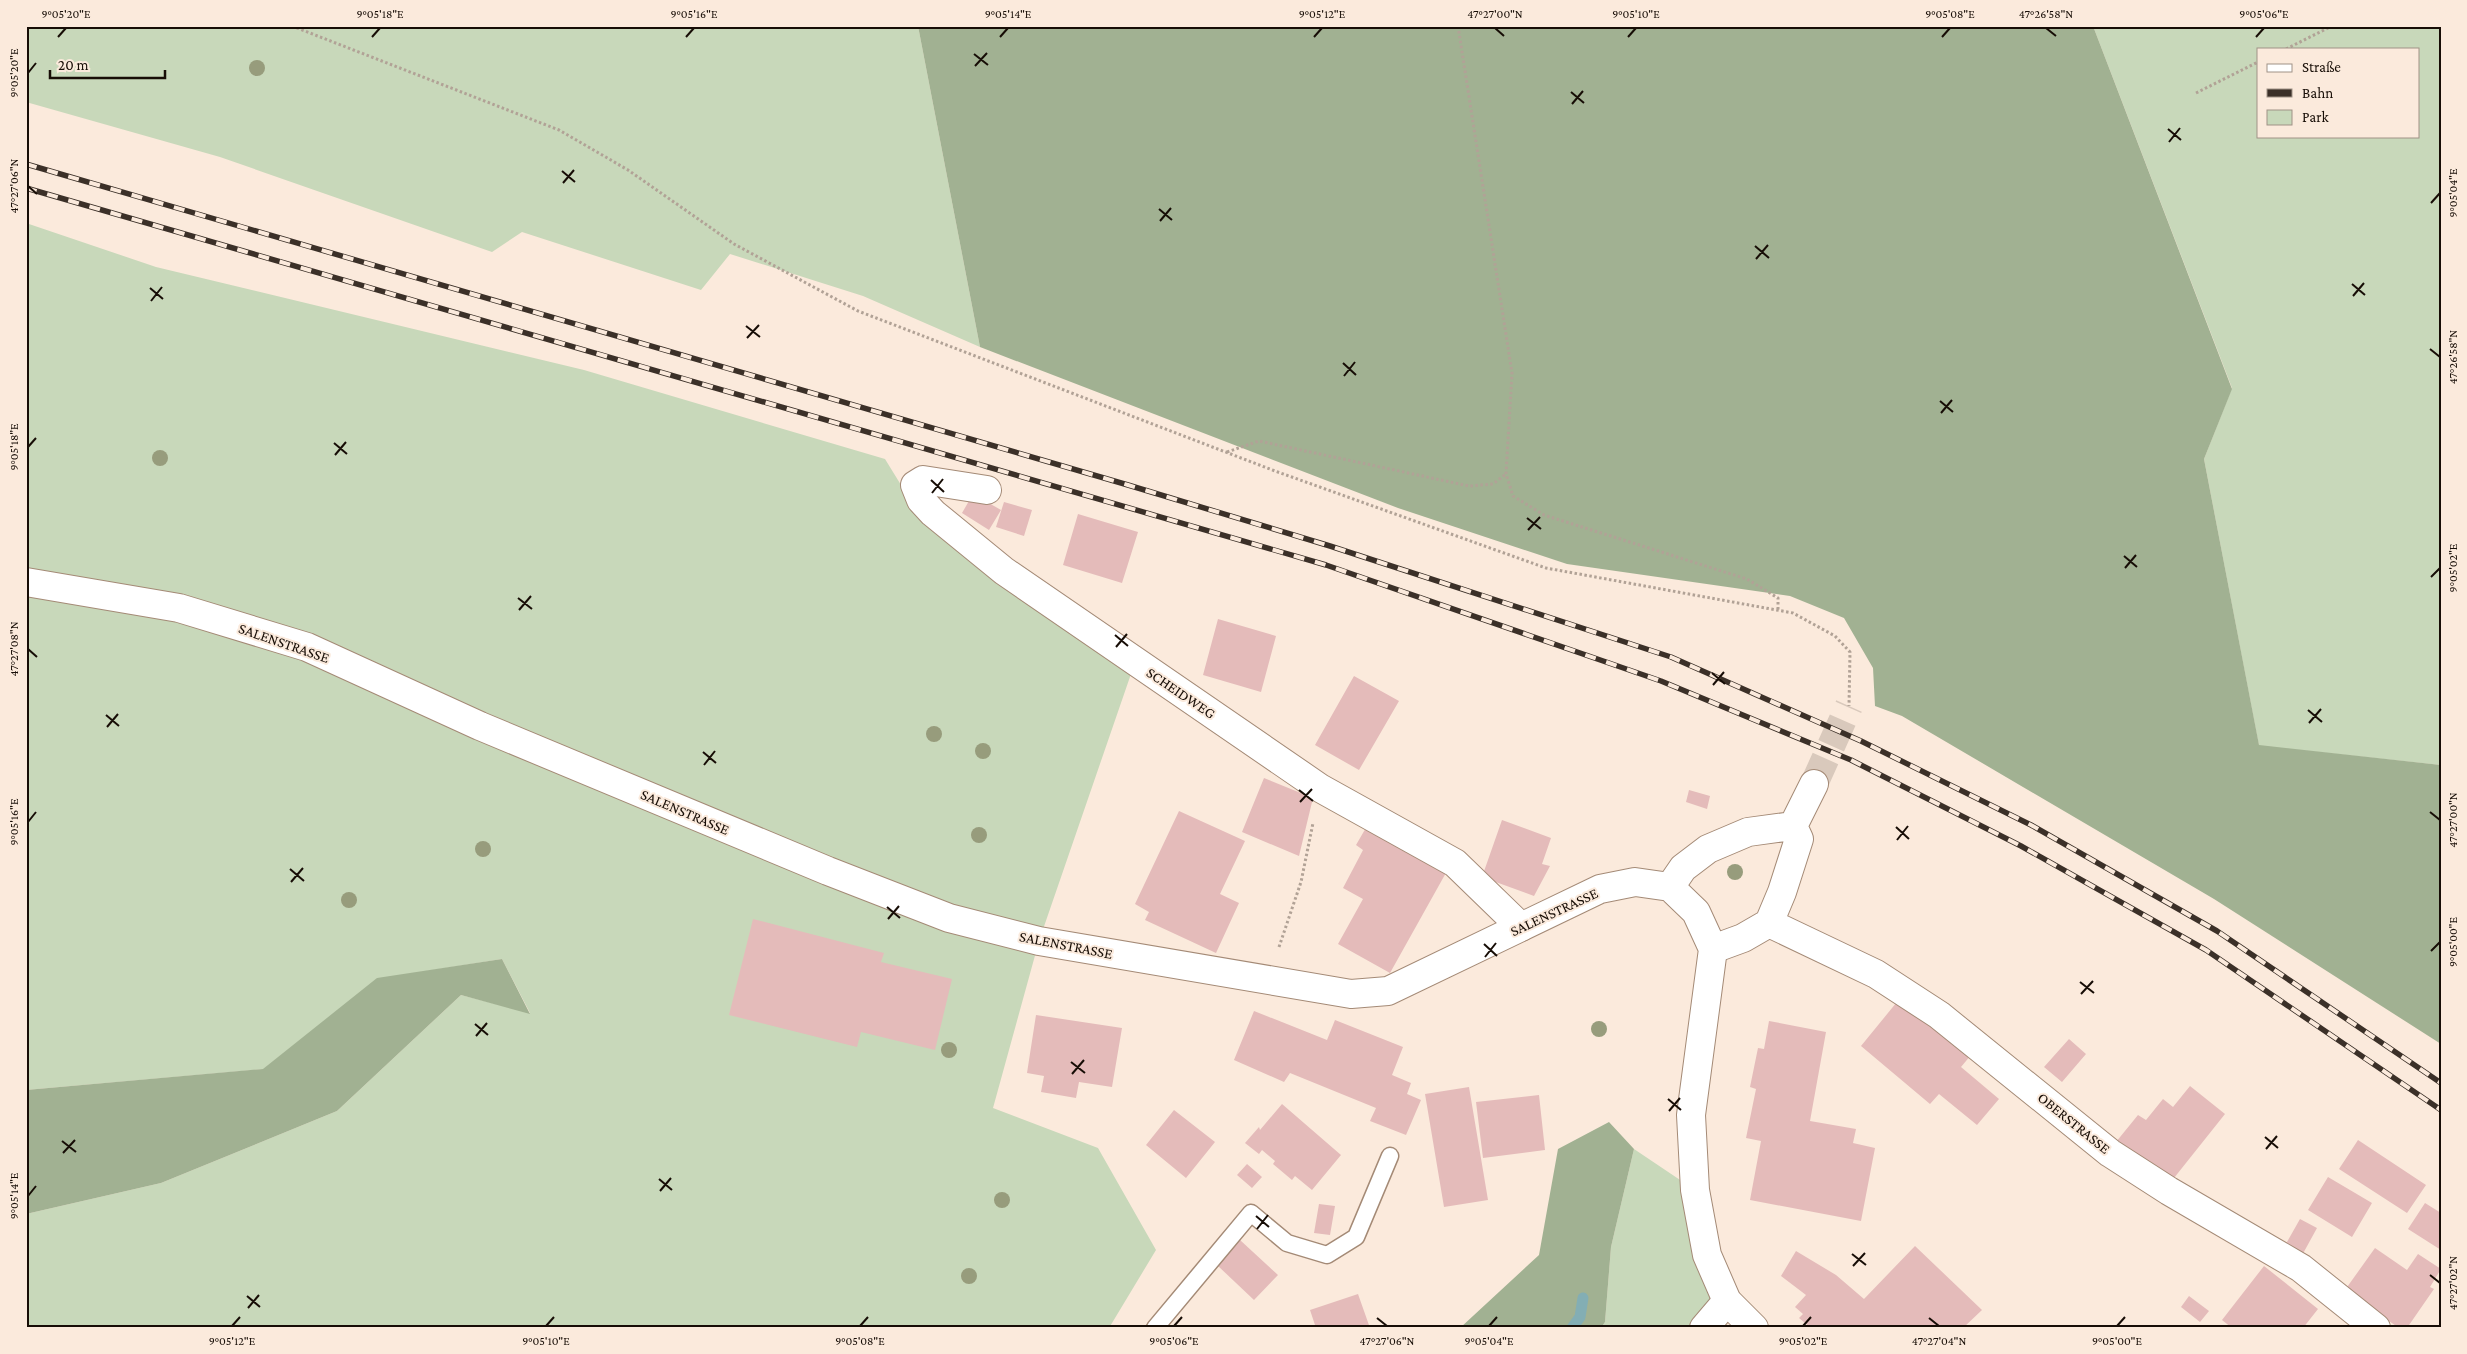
<svg xmlns="http://www.w3.org/2000/svg" width="2467" height="1354" font-family="'Crimson Pro',serif">
<style>
.green{fill:#c8d8ba;fill-rule:evenodd}
.forest{fill:#a1b192}
.lines{fill:none;stroke-linecap:round;stroke-linejoin:round}
.stream{stroke:#83aeb4;stroke-width:11}
.building{fill:#e4bbba}
.minor-tunnel{stroke:#d9c9bc;stroke-width:28;stroke-dasharray:28 14;stroke-linecap:butt}
.service-casing{stroke:#a48a76;stroke-width:19}
.minor-casing{stroke:#a48a76;stroke-width:30}
.tertiary-casing{stroke:#a48a76;stroke-width:30}
.path{stroke:#b1a296;stroke-width:3;stroke-dasharray:2.5 2.5;stroke-linecap:butt}
.service{stroke:#fff;stroke-width:16}
.minor{stroke:#fff;stroke-width:28}
.tertiary{stroke:#fff;stroke-width:28}
.rail-casing{stroke:#3b3028;stroke-width:5.5}
.rail{stroke:#fbeadc;stroke-width:4;stroke-dasharray:11;stroke-linecap:butt}
.tree{fill:#979c7c}
.ticks{fill:none;stroke:#170d06;stroke-width:2}
.labels{text-anchor:middle;stroke-width:4;stroke-linejoin:round;paint-order:stroke}
.street-label{font-size:15px;fill:#170d06;stroke:#fbeadc}
.neatline{fill:none;stroke:#170d06;stroke-width:2}
.ticks-label{font-size:12px;text-anchor:middle;fill:#170d06}
</style>
<rect width="100%" height="100%" fill="#fbeadc"/>
<path class="green" d="M26,26H918L980,347L863,296L730,254L701,290L522,232L492,252L220,157L26,102Z
M2093,26H2441V765L2259,746L2204,459L2232,388ZM2258,49H2418V136H2258Z
M26,223L156,267L584,370L885,459L901,485L954,543L1132,671L1039,941L993,1108L1098,1148L1156,1250L1109,1328H26V1214L161,1183L337,1111L461,995L530,1013L502,959L377,979L264,1069L26,1090Z
M1634,1149L1695,1190L1727,1301L1704,1328H1601L1605,1322L1611,1247Z"/>
<path class="forest" d="M918,26H2093L2232,389L2204,459L2259,745L2441,765V1044L2214,899L1902,716L1875,706L1873,668L1844,618L1790,596L1567,564L1398,508L980,347Z
M502,959L530,1014L461,995L337,1111L161,1183L26,1214V1090L263,1069L377,978Z
M1609,1122L1634,1149L1611,1247L1605,1322L1601,1328H1460L1539,1255L1558,1149Z"/>
<g class="lines">
<path class="stream" d="M1572,1328L1580,1317L1583,1298"/>
</g>
<path class="building" d="M973,494L1001,510L989,530L962,513Z
M1004,502L1032,510L1024,536L996,527Z
M1078,514L1138,532L1122,583L1063,565Z
M1218,619L1276,636L1261,692L1203,675Z
M1354,676L1399,701L1359,770L1315,745Z
M1264,778L1313,798L1299,856L1242,832Z
M1689,790L1710,796L1707,809L1686,802Z
M1179,811L1245,841L1220,894L1239,903L1216,953L1145,920L1149,912L1135,904Z
M1502,820L1551,838L1542,864L1550,866L1534,896L1482,877Z
M1367,826L1447,871L1390,973L1338,944L1363,899L1343,888L1363,850L1356,845Z
M753,919L884,953L881,962L952,979L935,1050L861,1032L857,1047L729,1015Z
M1901,997L1971,1055L1961,1067L1999,1099L1977,1125L1939,1094L1930,1104L1861,1046Z
M1254,1011L1327,1040L1335,1020L1403,1047L1392,1075L1411,1083L1407,1094L1421,1100L1406,1135L1370,1121L1376,1108L1290,1073L1284,1082L1234,1060Z
M1036,1015L1122,1028L1112,1087L1079,1082L1076,1098L1041,1092L1044,1076L1027,1073Z
M1769,1021L1826,1032L1810,1121L1856,1129L1853,1143L1875,1148L1861,1221L1750,1200L1761,1141L1746,1138L1756,1089L1750,1087L1758,1048L1764,1049Z
M2069,1039L2086,1054L2062,1082L2044,1067Z
M2190,1086L2225,1114L2174,1178L2116,1142L2138,1115L2146,1120L2163,1099L2173,1107Z
M1469,1087L1488,1200L1444,1207L1425,1094Z
M1539,1095L1545,1150L1483,1158L1476,1102Z
M1282,1104L1341,1155L1312,1190L1295,1176L1292,1180L1273,1164L1275,1161L1262,1150L1259,1154L1245,1143L1259,1127L1260,1130Z
M1174,1110L1215,1142L1186,1178L1146,1145Z
M2358,1140L2426,1185L2407,1213L2339,1169Z
M1247,1164L1262,1177L1252,1188L1237,1175Z
M2328,1177L2372,1203L2352,1237L2308,1210Z
M2425,1203L2441,1213V1250L2408,1229Z
M1319,1204L1335,1206L1330,1235L1314,1233Z
M2300,1219L2317,1228L2300,1259L2283,1249Z
M1240,1240L1278,1275L1254,1300L1217,1265Z
M1915,1246L1982,1310L1963,1328H1811L1799,1318L1803,1314L1795,1307L1806,1295L1781,1276L1796,1251L1836,1275L1864,1299Z
M2375,1248L2407,1270L2418,1254L2441,1269L2430,1287L2434,1289L2407,1328H2399L2345,1290Z
M2264,1266L2318,1309L2303,1328H2232L2222,1320Z
M1358,1294L1370,1328H1316L1310,1310Z
M2189,1296L2209,1311L2200,1322L2181,1307Z"/>
<g class="lines">
<path class="minor-tunnel" d="M1814,784L1849,706"/>
<defs>
<path id="service" d="M1155,1328L1251,1213L1287,1243L1327,1255L1356,1237L1390,1156"/>
<path id="minor" d="M987,490L923,480L915,485L921,500L933,513L1004,571L1320,788L1455,863L1521,927
M1670,887L1683,868L1708,849L1748,832L1793,826
M1769,923L1876,974L1939,1015L2110,1153L2169,1191L2301,1268L2376,1328
M1713,949L1743,938L1769,923L1782,892L1799,839L1793,826L1814,784
M1704,1328L1727,1301"/>
<path id="tertiary" d="M26,582L179,608L307,647L480,726L828,871L949,918L1039,941L1351,994L1388,991L1600,889L1635,882L1670,887L1696,912L1713,949L1691,1115L1695,1190L1707,1255L1727,1301L1754,1328"/>
</defs>
<use href="#service" class="service-casing"/>
<use href="#minor" class="minor-casing"/>
<use href="#tertiary" class="tertiary-casing"/>
<path class="path" d="M292,26L559,130L628,170L734,244L858,311L1275,471L1546,568L1793,613L1835,636L1850,652L1849,706
M1458,26L1512,373L1506,474L1513,496L1544,515L1747,579L1778,598V610
M2286,49L2332,26
M2196,93L2258,62
M1227,452L1259,441L1469,486L1493,484L1506,474
M1279,947L1301,882L1313,823"/>
<use href="#service" class="service"/>
<use href="#minor" class="minor"/>
<use href="#tertiary" class="tertiary"/>
<defs>
<path id="rail" d="M26,164L1128,485L1330,546L1671,657L1861,741L2031,825L2217,931L2441,1083
M26,188L1326,565L1661,681L1851,760L2021,846L2206,950L2441,1110"/>
</defs>
<use href="#rail" class="rail-casing"/>
<use href="#rail" class="rail"/>
</g>
<g class="tree">
<circle cx="257" cy="68" r="8"/>
<circle cx="160" cy="458" r="8"/>
<circle cx="934" cy="734" r="8"/>
<circle cx="983" cy="751" r="8"/>
<circle cx="979" cy="835" r="8"/>
<circle cx="483" cy="849" r="8"/>
<circle cx="1735" cy="872" r="8"/>
<circle cx="349" cy="900" r="8"/>
<circle cx="1599" cy="1029" r="8"/>
<circle cx="949" cy="1050" r="8"/>
<circle cx="1002" cy="1200" r="8"/>
<circle cx="969" cy="1276" r="8"/>
</g>
<path class="ticks" d="M1495,28L1504,36M2046,28L2056,36M58,37L66,28M372,37L380,28M686,37L694,28M1000,37L1008,28M1314,37L1322,28M1628,37L1636,28M1942,37L1950,28M2256,37L2264,28M974,54L988,65M975,66L987,53M28,73L36,63M1571,92L1584,103M1572,104L1583,91M2168,129L2181,140M2169,142L2180,128M562,171L575,182M563,183L574,170M28,186L37,194M2431,203L2440,193M1159,209L1172,220M1160,221L1171,208M1755,246L1769,258M1756,259L1768,245M2352,284L2365,295M150,288L163,299M2353,296L2364,283M151,301L162,287M746,326L760,337M747,338L759,325M2430,349L2440,357M1343,363L1356,375M1344,376L1355,362M1940,401L1953,412M1941,413L1952,400M334,443L347,454M28,447L36,438M335,455L346,442M931,480L944,492M932,493L943,479M1527,518L1541,529M1528,530L1540,517M2124,556L2137,567M2125,568L2136,555M2431,577L2440,568M518,598L532,609M519,610L531,596M1115,635L1128,646M1116,647L1127,634M28,649L37,657M1712,673L1725,684M1713,685L1724,672M2308,710L2322,722M106,715L119,726M2309,723L2321,709M107,727L118,714M703,752L716,763M704,765L715,751M1299,790L1313,801M1300,802L1312,789M2430,812L2440,820M28,822L36,812M1896,827L1909,839M1897,840L1908,826M290,869L304,881M291,882L303,868M887,907L900,918M888,919L899,906M1484,944L1497,956M2431,951L2440,942M1485,957L1496,943M2080,982L2094,993M2081,994L2093,981M475,1024L488,1035M476,1036L487,1023M1071,1062L1085,1073M1072,1074L1084,1060M1668,1099L1681,1110M1669,1111L1680,1098M2265,1137L2278,1148M62,1141L76,1152M2266,1149L2277,1136M63,1153L75,1140M659,1179L672,1190M660,1191L671,1178M28,1196L36,1186M1256,1216L1269,1227M1257,1229L1268,1215M1852,1254L1866,1265M1853,1266L1865,1253M2430,1275L2440,1283M247,1296L260,1307M248,1308L259,1295M1377,1318L1387,1326M1929,1318L1939,1326M232,1326L240,1317M546,1326L554,1317M860,1326L868,1317M1174,1326L1182,1317M1489,1326L1497,1317M1803,1326L1811,1317M2117,1326L2125,1317"/>
<g class="labels">
<g class="street-label">
<text transform="translate(284 643) rotate(19)" y="5">SALENSTRASSE</text>
<text transform="translate(1181 693) rotate(34)" y="5">SCHEIDWEG</text>
<text transform="translate(685 812) rotate(23)" y="5">SALENSTRASSE</text>
<text transform="translate(1554 912) rotate(-25)" y="5">SALENSTRASSE</text>
<text transform="translate(1066 945) rotate(11)" y="5">SALENSTRASSE</text>
<text transform="translate(2074 1123) rotate(39)" y="5">OBERSTRASSE</text>
</g>
</g>
<rect width="2467" height="1354" fill="none" stroke="#fbeadc" stroke-width="55"/>
<rect x="2257" y="48" width="162" height="90" fill="#fbeadc" stroke="#a09286"/>
<rect x="2267" y="64" width="25" height="8" fill="#ffffff" stroke="#a09286"/>
<text x="2302" y="72" font-size="15" fill="#170d06">Straße</text>
<rect x="2267" y="89" width="25" height="8" fill="#3b3028" stroke="#a09286"/>
<text x="2302" y="98" font-size="15" fill="#170d06">Bahn</text>
<rect x="2267" y="110" width="25" height="15" fill="#c8d8ba" stroke="#a09286"/>
<text x="2302" y="122" font-size="15" fill="#170d06">Park</text>
<path d="M50 70v8h115v-8" fill="none" stroke="#170d06" stroke-width="2.5"/>
<text x="58" y="70" font-size="15" fill="#170d06" stroke="#fbeadc" stroke-width="4" paint-order="stroke">20 m</text>
<rect x="28" y="28" width="2412" height="1298" class="neatline"/>
<g class="ticks-label">
<text x="66" y="18">9°05'20"E</text>
<text x="380" y="18">9°05'18"E</text>
<text x="694" y="18">9°05'16"E</text>
<text x="1008" y="18">9°05'14"E</text>
<text x="1322" y="18">9°05'12"E</text>
<text x="1495" y="18">47°27'00"N</text>
<text x="1636" y="18">9°05'10"E</text>
<text x="1950" y="18">9°05'08"E</text>
<text x="2046" y="18">47°26'58"N</text>
<text x="2264" y="18">9°05'06"E</text>
<text transform="translate(14 73) rotate(-90)" y="4">9°05'20"E</text>
<text transform="translate(14 186) rotate(-90)" y="4">47°27'06"N</text>
<text transform="translate(2453 193) rotate(-90)" y="4">9°05'04"E</text>
<text transform="translate(2453 357) rotate(-90)" y="4">47°26'58"N</text>
<text transform="translate(14 447) rotate(-90)" y="4">9°05'18"E</text>
<text transform="translate(2453 568) rotate(-90)" y="4">9°05'02"E</text>
<text transform="translate(14 649) rotate(-90)" y="4">47°27'08"N</text>
<text transform="translate(2453 820) rotate(-90)" y="4">47°27'00"N</text>
<text transform="translate(14 822) rotate(-90)" y="4">9°05'16"E</text>
<text transform="translate(2453 942) rotate(-90)" y="4">9°05'00"E</text>
<text transform="translate(14 1196) rotate(-90)" y="4">9°05'14"E</text>
<text transform="translate(2453 1283) rotate(-90)" y="4">47°27'02"N</text>
<text x="232" y="1345">9°05'12"E</text>
<text x="546" y="1345">9°05'10"E</text>
<text x="860" y="1345">9°05'08"E</text>
<text x="1174" y="1345">9°05'06"E</text>
<text x="1387" y="1345">47°27'06"N</text>
<text x="1489" y="1345">9°05'04"E</text>
<text x="1803" y="1345">9°05'02"E</text>
<text x="1939" y="1345">47°27'04"N</text>
<text x="2117" y="1345">9°05'00"E</text>
</g>
</svg>
